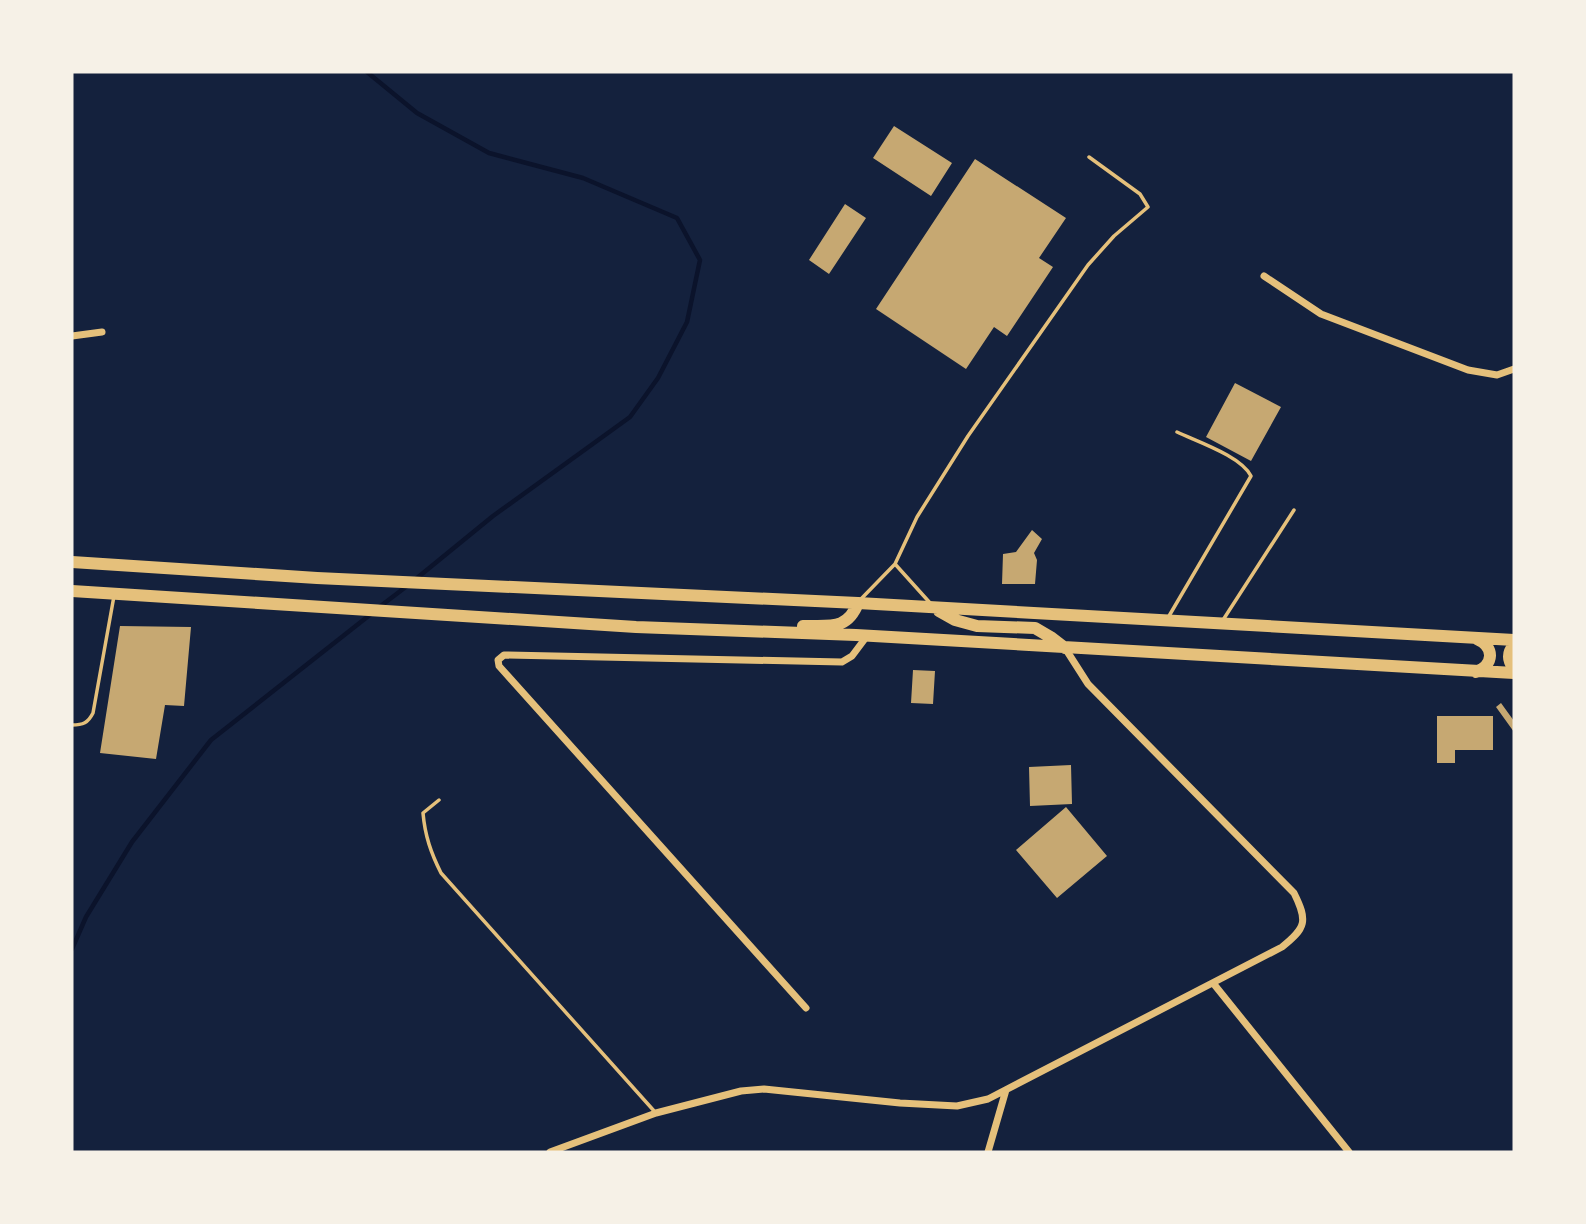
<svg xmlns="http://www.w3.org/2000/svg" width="1586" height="1224" font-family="'PT Sans',sans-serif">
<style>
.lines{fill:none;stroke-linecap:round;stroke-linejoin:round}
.stream{stroke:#0b132b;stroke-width:4.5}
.building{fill:#c6a872}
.service{stroke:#e5c07b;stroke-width:3.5}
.minor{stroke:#e5c07b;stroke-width:7}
.trunk{stroke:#e5c07b;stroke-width:12}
</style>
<rect width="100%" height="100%" fill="#14213d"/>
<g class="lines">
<path class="stream" d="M367,72L417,113L489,153L583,178L677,218L700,260L687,322L658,378L630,417L493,516L417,578
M378,608L407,586
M72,949L86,917L132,842L211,740L371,614"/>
</g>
<path class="building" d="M894,126L952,163L931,196L873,158Z
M975,159L1066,218L1039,258L1053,267L1007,336L994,327L966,369L876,309Z
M845,204L866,218L829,274L809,260Z
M1235,383L1281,407L1251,461L1206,437Z
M1032,530L1042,539L1034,553L1037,560L1035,584H1002L1003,554L1016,552Z
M120,626L191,627L184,706L165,705L156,759L100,753Z
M913,670L935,671L933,704L911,703Z
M1501,703L1514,721V732L1496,707Z
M1437,716H1493V750H1455V763H1437Z
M1071,765L1072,804L1030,806L1029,767Z
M1066,807L1107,856L1057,898L1016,850Z"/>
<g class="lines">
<path class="service" d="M895,564L931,604
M860,600L895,564L917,517L968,436L1088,265L1114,236L1148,207L1140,194L1089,157
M1169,616L1251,476C1241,456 1198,442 1177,432
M1223,620L1294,510
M72,725C83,725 88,723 93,713L114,596
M439,800L423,813C425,836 431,853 441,873L655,1112"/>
<path class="minor" d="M1264,276L1321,314L1468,370L1497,375L1514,369
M72,336L102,332
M1213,983L1349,1152
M806,1008L499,666L498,660L504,655L842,662L852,656L867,636
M550,1152L656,1113L741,1091L764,1089L900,1103L957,1106L988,1099L1282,947C1306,928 1308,921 1294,893L1088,684L1065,648
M988,1152L1006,1090"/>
<path class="trunk" d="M72,562L317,578L858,603L1514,640
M72,591L636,627L856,635L1514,673
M939,611L955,620L977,626L1035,628L1052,638L1065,648
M803,626C829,625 847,631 858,603
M1514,645C1507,653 1508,661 1514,669
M1476,672C1494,665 1495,647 1477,639"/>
</g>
<rect width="1586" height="1224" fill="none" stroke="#f6f1e7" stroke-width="147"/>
</svg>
